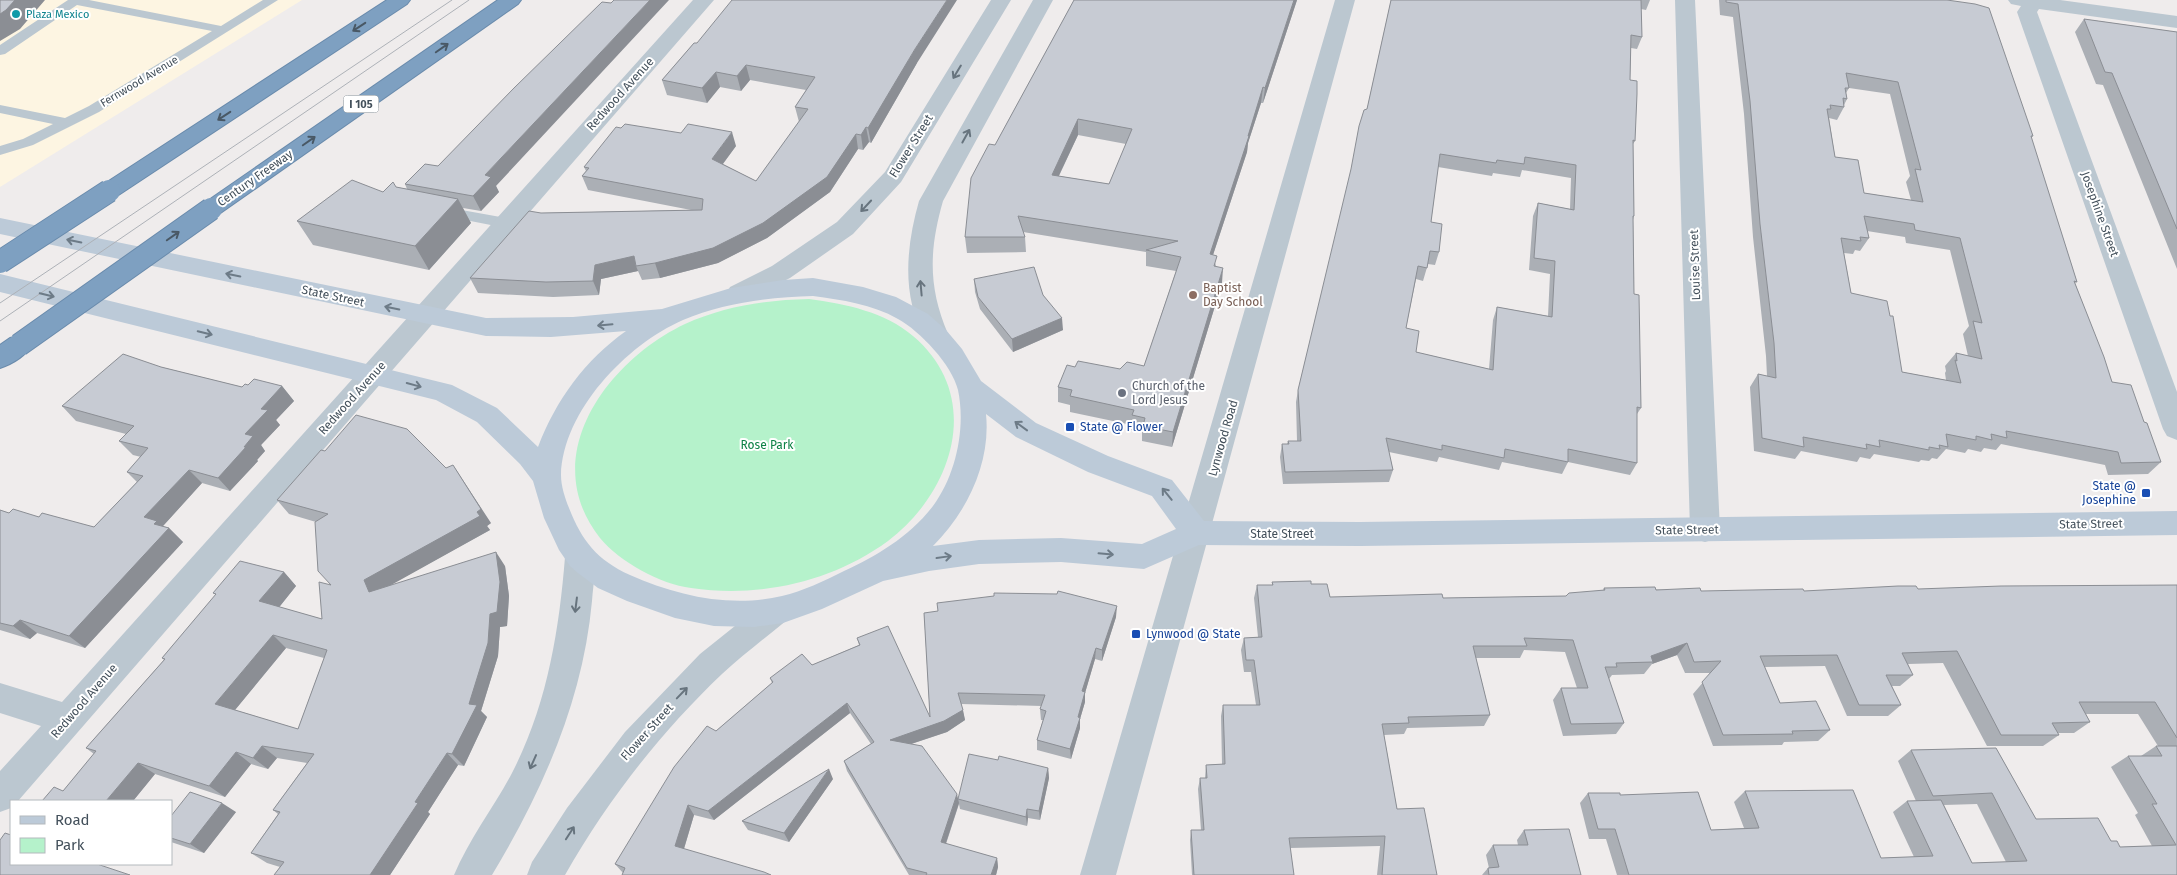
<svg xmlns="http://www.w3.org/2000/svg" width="2177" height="875" font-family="'Fira Sans',sans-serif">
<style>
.commercial{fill:#fdf5e2}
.green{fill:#b5f2cb}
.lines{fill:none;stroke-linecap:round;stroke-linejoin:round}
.highway-casing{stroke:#6a8bac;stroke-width:2}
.lane{fill:#bbc7d0;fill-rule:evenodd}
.street{fill:#bbc7d0;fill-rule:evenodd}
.secondary{fill:#bccad8;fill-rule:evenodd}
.highway{fill:#7ea0c1;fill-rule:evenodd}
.tram{stroke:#adb1b7;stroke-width:1}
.highway-bridge-casing{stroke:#6a8bac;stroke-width:24;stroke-linecap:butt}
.highway-bridge{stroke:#7ea0c1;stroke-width:22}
.wall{fill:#abafb5;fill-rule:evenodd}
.shaded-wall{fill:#8b8e94}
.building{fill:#c7cbd3;stroke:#8b8e94;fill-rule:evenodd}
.oneway{stroke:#495865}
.oneway2{stroke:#67747e}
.oneway3{stroke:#6d7b87}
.culture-dot{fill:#0f9aa8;stroke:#fff;stroke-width:2}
.education-dot{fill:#8d6e63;stroke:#fff;stroke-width:2}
.worship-dot{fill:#6b7280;stroke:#fff;stroke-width:2}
.transit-dot{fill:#1a4fb4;stroke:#fff;stroke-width:2}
.labels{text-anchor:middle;stroke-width:4;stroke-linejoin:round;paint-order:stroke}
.far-culture-label{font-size:11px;fill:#0d838f;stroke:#fff;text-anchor:start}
.far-street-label{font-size:11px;fill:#43505b;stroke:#fff}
.shield{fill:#fff;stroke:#7b848c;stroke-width:1}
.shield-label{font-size:11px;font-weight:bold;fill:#43505b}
.street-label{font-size:12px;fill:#43505b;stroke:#fff}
.education-label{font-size:12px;fill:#785e54;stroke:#fff;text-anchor:start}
.worship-label{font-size:12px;fill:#5b616d;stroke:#fff;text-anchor:start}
.transit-label{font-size:12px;fill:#164399;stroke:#fff;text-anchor:start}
.park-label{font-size:12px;fill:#0e8246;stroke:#fff}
</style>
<rect width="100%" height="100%" fill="#efecec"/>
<path class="commercial" d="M0,0H302L0,187Z"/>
<path class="green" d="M809,299C846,304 885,312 913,336C984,396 954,491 888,541C832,582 760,598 691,588C660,584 620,562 600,538C536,457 607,361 685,324C725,306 766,300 809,299Z"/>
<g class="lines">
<defs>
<path id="highway" d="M387,0H410L407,4L117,196L109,198L101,196L98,191L101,186Z
M498,0H521L518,4L219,214L211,217L203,214L199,209L203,204Z
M19,336L28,338L32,345C25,356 12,364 0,368V345L10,338Z"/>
</defs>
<use href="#highway" class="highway-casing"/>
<path class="lane" d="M68,0H89L221,26L263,0H278L99,112L33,145L0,155V146L23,139L53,124L0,113V105L65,118L89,106L212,31L77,5L5,54L0,55V45Z
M445,207L506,218L511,219L513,223L511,227L506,228L440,215L438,212L440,209Z"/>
<path class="street" d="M693,0H714L18,801H11V808L0,812V771L41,726L0,713V683L62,702Z
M991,0H1011L901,182L853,234L790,278L748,299L739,302L730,299L727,293L730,287L772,266L837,222L885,172Z
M1033,0H1053L943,201C929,250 928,287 948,334L944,341L935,343L926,341C901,297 906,247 919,201Z
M1335,0H1355L1116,875H1080Z
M1675,0H1695L1720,530L1715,539L1705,542L1695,539L1690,530Z
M2008,0H2060L2177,16V28L2039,9L2037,12L2177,392V440L2167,436L2163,429L2017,12L2021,6L2011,4Z
M580,545L590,548C598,564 593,584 592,601C583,700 543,790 492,875H454C469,839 494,807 512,773C547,705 559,632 565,557L570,548Z
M776,598L787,602L791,611L787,620C765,638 743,655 722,674C660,733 607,801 565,875H527L532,862L567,808L625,732L700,654L765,602Z"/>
<path class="secondary" d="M0,218L486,318L573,317L662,309L731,288L783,280L813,278L863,287L896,297L928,314L946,330L962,349L981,381L1036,423L1108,456L1172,480L1204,521L1360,522L2177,511V535L1360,546L1199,545L1144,569L1061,562L979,564L929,571L883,581L822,609L783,623L754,627L714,626L675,618L627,601L598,588L578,573L570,566L559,550L544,518L533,481L520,464L477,422L436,400L0,292V274L452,385L497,408L538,447C556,400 585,360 626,331L551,337L486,336L0,234ZM813,296C842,300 872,304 898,319C920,331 952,365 958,390C966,428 956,475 933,506C910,536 877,556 844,571C824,581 803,591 782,596C731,608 677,596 630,575C597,560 582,541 569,508C565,498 561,486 561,475C563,411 626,345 683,320C723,303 769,297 813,296ZM986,414L1016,437L1088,472L1152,496L1176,529L1142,544L1061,538L979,540L933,546C967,512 991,463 986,414Z"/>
<use href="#highway" class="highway"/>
<path class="tram" d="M0,303L452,0
M0,321L469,0"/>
<defs>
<path id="highway-bridge" d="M0,262L109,191
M19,345L211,209"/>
</defs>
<use href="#highway-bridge" class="highway-bridge-casing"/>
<use href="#highway-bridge" class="highway-bridge"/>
</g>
<path class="wall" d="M1074,0H1297L1263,103H1261L1248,143L1247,152L1213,255L1216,266L1222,283L1172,447L1142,441V432L1131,430L1132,425L1070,412V405L1058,402V387L1075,367L1120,369L1144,366L1176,271L1146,266V252L1023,232L1025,237L1026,252L967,253L965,237L995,145ZM1078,135L1126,144L1109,184L1059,176Z
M1391,0H1650L1646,10L1641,9L1642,37L1637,49L1631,48L1630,80L1635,141L1633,144L1634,216L1633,220L1634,294L1641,408L1637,414V463L1630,475L1568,462L1562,474L1502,462L1499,470L1439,457L1437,462L1389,452L1393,470L1389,482L1283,484L1280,457L1282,444H1287L1288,441H1297L1296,402L1298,390L1367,109ZM1438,167L1492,176L1493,173L1520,177L1522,170L1571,178L1570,209L1538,203L1533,216L1529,270L1550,274L1548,316L1497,307L1493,320L1489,369L1416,352L1406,328L1416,279L1423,281L1428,264L1435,265L1439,252L1431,222Z
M1719,0H1947L2033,136L2031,138L2077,282L2075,283L2112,382L2144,422L2161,462L2148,474L2108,475L2105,465L2001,444L1996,450L1984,448L1981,452L1968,449L1965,453L1946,449L1937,459L1932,458L1929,461L1921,460L1919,462L1874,454L1870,459L1860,457L1857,462L1801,451L1795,459L1754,451L1750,387L1758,374L1767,376L1766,356L1753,237L1744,114L1733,17L1720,15ZM1849,88L1890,94L1910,176L1906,182L1911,200L1864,193L1835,157L1829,118L1837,120L1844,107V105L1847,99L1846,93ZM1867,231L1905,237L1906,243L1950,250L1969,326L1963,334L1968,356L1956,353L1945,366L1946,371L1945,373L1946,380L1902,372L1851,293L1844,253L1853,254L1855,250L1860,251L1869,238Z
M2084,19L2177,32V269L2103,85L2096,84L2075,32Z
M694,43L917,63L871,143L869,142L863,150L858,149L830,192L767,238L718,263L660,278L642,280L638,271L601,279L599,295L553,297L478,293L470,278L541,213L691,210L588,190L582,176L586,171L584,167L736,146L723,164L756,181L799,122L795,107L806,90L750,80L741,91L720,87L707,103L667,95L662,80Z
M405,184L496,186L499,192L481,211L463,208L471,223L429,270L313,245L297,221L383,192L396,187L407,189Z
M974,279L1043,295L1063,330L1013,352L980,309L975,292Z
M161,367L242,387L248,385L282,386L294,401L276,420L280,425L261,445L265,451L257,460L258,461L230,491L202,483L163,526L169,528L183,542L85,648L37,633L30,639L0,630V510L9,513L39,517L94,527L137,482L127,472L141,457L133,455L119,441L126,434L76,421L62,406Z
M277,500L491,523L487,526L490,530L388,586L505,566L509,596L507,626L500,627L498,656L481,711L487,717L464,766L458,765L428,812L430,814L390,875H274L280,867L267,863L251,853L278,814L273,810L307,763L277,758L268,769L251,764L225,797L155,774L133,801H42L63,791L94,754L86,748L164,660L162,658L216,595L213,593L284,572L296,586L279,607L322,619L331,585L316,522L289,514ZM286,648L324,658L298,729L235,710Z
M1272,582L1311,584L1330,597L1443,598L1566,596L1603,590L1604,588L1701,591H1804L2177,585V875H1617L1606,839H1589L1580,803L1588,793L1620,795L1711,830L1744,828L1734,802L1745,791L1881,858L1914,857L1893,812L1907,801H1916L1898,761L1911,750L1996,748L2036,819L2111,841L2120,847L2152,846L2135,815L2138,813L2111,767L2128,756H2141L2156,746H2158L2138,714H2086L2090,722L2074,733H2058L2059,735L2043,746H1987L1943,663L1908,664L1913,675L1900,686H1892L1901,705L1888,716H1847L1825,666L1765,667L1780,703L1830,730L1818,741L1784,742L1782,745L1713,746L1693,694L1711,673H1685L1677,655L1652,664L1644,674L1612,675L1609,679L1624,723L1616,734L1563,736L1553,700L1561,688H1577L1565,652L1524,650L1520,658H1476L1490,715L1484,726L1407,728L1404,734L1384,735L1397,809L1437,875H1377L1380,846L1290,848L1294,875H1192L1190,840L1191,830H1201L1198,789L1200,778H1205L1206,765L1222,764L1221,716L1223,705H1256L1251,672H1244L1241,650L1244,638L1258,637L1254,598L1257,585H1272ZM1977,804L2006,862L1972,863L1944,805Z
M924,613L1116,617L1102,661L1095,659L1085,693V702L1080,719V728L1071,759L1037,750V740L1043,720H1041L1040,709L1042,706L961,704L965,720L947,732L911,744L958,799L1048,768L1049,778L1040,820L1028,818L1027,826L960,809L959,804L946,844L997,858L998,867L996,875H909L847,771L844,761L871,744L850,713L714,820L694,815L684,849L623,873L615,864L716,731L772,683L770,678L812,665L859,645L857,638L930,717Z
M833,779L789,842L748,830L742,821Z
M236,812L204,853L171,842V816Z
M1524,830L1581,875H1482L1488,868H1489L1486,855L1493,845H1518L1517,840Z"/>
<path class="shaded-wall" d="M15,0H45L20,29L0,41V14Z
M650,0H669L496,186L499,192L481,211L473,196L485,175Z
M947,0H957L917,63L871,143L868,128L915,49Z
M1294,0H1297L1263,103L1265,88Z
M746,65L750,80L741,91L737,76Z
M716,72L720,87L707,103L702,88Z
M1263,87L1261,103L1248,143L1247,152L1208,270L1210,254Z
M1078,119V135L1052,190V175Z
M866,127L869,142L863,150L861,135Z
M732,132L736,146L716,173L712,159Z
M856,134L858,149L830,192L767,238L718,263L660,278L655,263Z
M458,199L471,223L429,270L415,246Z
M634,256L636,266L638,271L601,279L599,295L593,281L595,265Z
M1223,268L1222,283L1172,447L1173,432Z
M1062,318L1063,330L1013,352L1012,339Z
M282,386L294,401L276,420L280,425L261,445L265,451L257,460L258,461L230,491L218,478L244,447L245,434L261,409Z
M453,465L491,523L487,526L490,530L375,594L369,592L364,580L477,512Z
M189,470L202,483L163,526L167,530L169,528L183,542L85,648L69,636L144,517Z
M496,552L505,566L509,596L507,626L500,627L498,656L481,711L487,717L464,766L452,754L469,704L490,614Z
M284,572L296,586L273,615L259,601Z
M1117,606L1116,617L1102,661V650Z
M20,620L37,633L30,639L13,626Z
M273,635L286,648L230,716L215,704Z
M1687,643L1677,655L1652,664L1653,662L1651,656Z
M1096,648L1095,659L1085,693V702L1080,719V728L1071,759L1070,749L1078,717L1082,691Z
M847,703L850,713L714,820L708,811Z
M963,710L965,720L947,732L893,750L890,740Z
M262,746L277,758L268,769L253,758Z
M236,752L251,764L225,797L209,786Z
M447,753L458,765L428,812L430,814L390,875H370L415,802Z
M138,763L155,774L133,801H106Z
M1048,768L1049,778L1040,820L1039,811Z
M829,769L833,779L789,842L784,833Z
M957,794L959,803L943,852L941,842Z
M222,803L236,812L204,853L190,844Z
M688,805L694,815L682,855L675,846Z
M1027,809L1028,818L1027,826L1026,817Z
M997,858L998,867L996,875H991Z"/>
<path class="building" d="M0,0H15L6,10L0,14Z
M614,0H650L485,175L491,177L473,196L405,184L425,164L438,166L514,88L602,2L611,3Z
M732,0H947L915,49L868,128L866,127L861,135L856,134L827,177L763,223L713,248L655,263L636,266L634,256L595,265L593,281L546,282L470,278L529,211L541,213L702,210L703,199L582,176L589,168L584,167L616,127L621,128L625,124L681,133L688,124L732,132L712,159L756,181L808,109L795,107L815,77L746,65L737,76L716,72L702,88L662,80L694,43H697Z
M1074,0H1294L1265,88L1263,87L1248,136H1249L1210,254L1217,256L1214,266L1223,268L1173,432L1143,426L1145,418L1132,415L1134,410L1070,396L1072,390L1058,387L1067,365L1075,367L1078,361L1120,369L1127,362L1144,366L1181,257L1146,250L1178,241L1018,216L1025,237H965L971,178L989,144L995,145ZM1078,119L1132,129L1109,184L1052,175Z
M1391,0H1641L1642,37L1631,35L1630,80L1637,81V94L1635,141L1633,140L1634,216H1633L1634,294L1639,295L1641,408L1637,407V463L1568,449V462L1505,449L1504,458L1442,445V450L1386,438L1393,470L1285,472L1282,444H1289L1288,441H1301L1298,390L1351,169L1359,126L1364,110L1367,109ZM1440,154L1496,163L1497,160L1524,164L1525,157L1576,165L1574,210L1538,203L1534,258L1555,261L1552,317L1497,307L1493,370L1416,352L1419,331L1406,328L1418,266L1427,268L1430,251L1439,252L1442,224L1431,222Z
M1726,0H1947L1975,4L1989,8L2033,136H2031L2077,282L2074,281L2104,357L2112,382L2131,385L2144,422L2147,423L2161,462L2121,463L2118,452L2006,431L2007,438L1991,434L1992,440L1976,436V440L1946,434L1948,447L1939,445L1940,449L1929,447V450L1879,440L1880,447L1866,444L1867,449L1803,437L1804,447L1762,438L1758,374L1776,378L1774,343L1760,224L1750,101L1738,4L1726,2ZM1846,73L1898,82L1921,170L1915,169L1923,202L1864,193L1858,160L1835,157L1827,109H1831L1830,105L1844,107L1843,98L1847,99L1845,88H1849ZM1864,216L1914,224L1915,230L1960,238L1982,323L1973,321L1982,359L1956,353L1957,361L1955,360L1961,383L1902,372L1893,316H1890L1887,301L1851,293L1841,238L1861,241L1860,237L1869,238Z
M2084,19L2177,32V229L2112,73L2105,72Z
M352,180L383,192L393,182L396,187L458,199L415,246L297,221Z
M1034,267L1043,295L1062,318L1012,339L978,297L974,279Z
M123,354L161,367L242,387L245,384L248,385L254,379L282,386L261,409L268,410L245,434L253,436L244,447H246L218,478L189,470L144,517L157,521L154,524L169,528L69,636L20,620L13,626L0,623V510L9,513L13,509L39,517L42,513L94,527L143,476L127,472L148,448L119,441L134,426L62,406Z
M356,415L407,429L446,468L453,465L481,509L477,512L480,516L364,580L369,592L496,552L500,582L497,612L490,614L488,643L469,704L477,705L452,754L447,753L415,802L418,803L370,875H274L284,862L251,853L280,812L273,810L314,754L262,746L253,758L236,752L209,786L138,763L106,801H42L54,787L63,791L96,751L86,748L165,659L162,658L216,594L213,593L240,561L284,572L259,601L322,619L319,582L331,585L318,571L315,522L328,514L277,500L321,450L325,451ZM273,635L327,650L298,729L215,704Z
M1311,581V584H1327L1330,597L1442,594L1443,598L1566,596L1569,593L1605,590L1604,588L1655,587L1656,590L1700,588L1701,591L1803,589L1804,591L1898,586H1916L1918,589L2001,586L2177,585V738L2155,702H2079L2090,722L2052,723L2059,735H2001L1957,651L1902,653L1913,675H1886L1901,705H1859L1837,655L1760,656L1780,703L1816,701L1830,730L1792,731L1793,734L1723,735L1702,682L1721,661L1694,662L1687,643L1651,656L1653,662L1616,663L1617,667H1605L1624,723L1571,724L1561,688H1588L1573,640L1524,638L1527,646H1473L1490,715L1408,717L1409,723L1382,724L1397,809L1424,808L1437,875H1382L1385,836L1289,838L1294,875H1194L1191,830H1204L1200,778H1207L1206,765L1225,764L1223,705H1260L1254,660H1246L1244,638L1262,637L1257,585H1273L1272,582Z
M1058,591L1117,606L1102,650L1096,648L1082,691L1085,692L1078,717L1080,718L1070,749L1037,740L1046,711L1040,709L1045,695L958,693L963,710L944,721L890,740L922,746L957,794L941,842L997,858L991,875H926L927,873L907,868L844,761L874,742L847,703L708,811L688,805L675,846L764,872L771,875H622L625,868L615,864L674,767L707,726L716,731L773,682L770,678L802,654L812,665L860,645L857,638L888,626L930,717L924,613L938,611L937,603L994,596V593L1057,594Z
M2156,746H2177V875H1629L1615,829H1598L1588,793H1620V795L1698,792L1711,830L1759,828L1745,791L1853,790L1881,858L1933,856L1907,801L1941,800L1972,863L2027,861L1992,793L1933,796L1911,750L1996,748L2036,819L2098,818L2111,841H2117L2120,847L2176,845L2152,804H2157L2128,756H2162Z
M969,754L998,760L999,756L1048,768L1039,811L1027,809L1026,817L958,799Z
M829,769L784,833L742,821Z
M190,792L222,803L190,844L171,838V816Z
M1569,829L1581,875H1489L1488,868L1499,867L1493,845H1528L1524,830Z
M5,833L11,835V864H97L130,875H0V840Z"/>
<defs><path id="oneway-shaft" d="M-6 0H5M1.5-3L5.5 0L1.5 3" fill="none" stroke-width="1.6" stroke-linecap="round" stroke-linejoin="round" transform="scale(1.25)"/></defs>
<g class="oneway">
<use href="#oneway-shaft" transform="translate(359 27) rotate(147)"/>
<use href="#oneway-shaft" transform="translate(442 48) rotate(-35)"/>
<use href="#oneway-shaft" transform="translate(224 116) rotate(147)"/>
<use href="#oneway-shaft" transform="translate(309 141) rotate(-35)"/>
<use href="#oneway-shaft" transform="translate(173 236) rotate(-35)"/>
</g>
<g class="oneway2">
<use href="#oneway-shaft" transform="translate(957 72) rotate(121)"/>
<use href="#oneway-shaft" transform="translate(966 136) rotate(-61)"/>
<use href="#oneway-shaft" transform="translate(866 206) rotate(133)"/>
<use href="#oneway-shaft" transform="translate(921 288) rotate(-95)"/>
<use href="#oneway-shaft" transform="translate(576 605) rotate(97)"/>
<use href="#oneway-shaft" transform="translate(682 693) rotate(-46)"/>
<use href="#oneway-shaft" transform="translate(533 762) rotate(114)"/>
<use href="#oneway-shaft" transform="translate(570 833) rotate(-57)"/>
</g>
<g class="oneway3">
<use href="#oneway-shaft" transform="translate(74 241) rotate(-168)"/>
<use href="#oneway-shaft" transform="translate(233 275) rotate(-168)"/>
<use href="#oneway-shaft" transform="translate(47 295) rotate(14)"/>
<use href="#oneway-shaft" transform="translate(392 308) rotate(-168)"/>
<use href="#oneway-shaft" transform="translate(605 325) rotate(175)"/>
<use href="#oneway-shaft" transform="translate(205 333) rotate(14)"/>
<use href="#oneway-shaft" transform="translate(414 385) rotate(15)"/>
<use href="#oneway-shaft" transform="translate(1021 426) rotate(-144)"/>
<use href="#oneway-shaft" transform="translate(1167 494) rotate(-129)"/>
<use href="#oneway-shaft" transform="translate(1106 554) rotate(5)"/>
<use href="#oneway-shaft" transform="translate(944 557) rotate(-8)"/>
</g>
<circle class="culture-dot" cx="16" cy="14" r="5"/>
<circle class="education-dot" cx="1193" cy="295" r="5"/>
<circle class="worship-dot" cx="1122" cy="393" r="5"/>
<g class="transit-dot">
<rect x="1065" y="422" width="10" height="10" rx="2.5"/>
<rect x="2141" y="488" width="10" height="10" rx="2.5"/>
<rect x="1131" y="629" width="10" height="10" rx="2.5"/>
</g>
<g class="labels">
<g class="far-culture-label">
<text x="26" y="18">Plaza Mexico</text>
</g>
<g class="far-street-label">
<text transform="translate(139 81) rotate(-31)" y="4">Fernwood Avenue</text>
</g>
<rect class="shield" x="343.5" y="95.5" width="35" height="17" rx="4"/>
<g class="shield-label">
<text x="361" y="108">I 105</text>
</g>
<g class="street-label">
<text transform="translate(620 94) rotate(-48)" y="4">Redwood Avenue</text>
<text transform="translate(911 146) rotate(-58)" y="4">Flower Street</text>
<text transform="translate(255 178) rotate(-35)" y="4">Century Freeway</text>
<text transform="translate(2100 214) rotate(70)" y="4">Josephine Street</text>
<text transform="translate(1695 265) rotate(-92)" y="4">Louise Street</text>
<text transform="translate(333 296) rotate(12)" y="4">State Street</text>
<text transform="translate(352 398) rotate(-48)" y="4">Redwood Avenue</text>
<text transform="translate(1223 438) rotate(-74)" y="4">Lynwood Road</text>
<text transform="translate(2091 524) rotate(-1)" y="4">State Street</text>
<text transform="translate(1687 530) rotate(-1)" y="4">State Street</text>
<text x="1282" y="538">State Street</text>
<text transform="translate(84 701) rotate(-49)" y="4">Redwood Avenue</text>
<text transform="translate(647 732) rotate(-48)" y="4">Flower Street</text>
</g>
<g class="education-label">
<text x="1203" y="292">Baptist<tspan x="1203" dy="14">Day School</tspan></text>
</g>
<g class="worship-label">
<text x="1132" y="390">Church of the<tspan x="1132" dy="14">Lord Jesus</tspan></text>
</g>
<g class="transit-label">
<text x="1080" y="431">State @ Flower</text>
<text x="2136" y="490" text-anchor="end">State @<tspan x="2136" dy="14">Josephine</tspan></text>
<text x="1146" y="638">Lynwood @ State</text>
</g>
<g class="park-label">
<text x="767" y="449">Rose Park</text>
</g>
</g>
<rect x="10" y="800" width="162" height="65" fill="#ffffff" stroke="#b4b9bd"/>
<rect x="20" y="816" width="25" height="8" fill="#bccad8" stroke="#b4b9bd"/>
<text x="55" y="825" font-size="15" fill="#43505b">Road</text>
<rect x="20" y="838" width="25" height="15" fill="#b5f2cb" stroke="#b4b9bd"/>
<text x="55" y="850" font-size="15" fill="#43505b">Park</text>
</svg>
